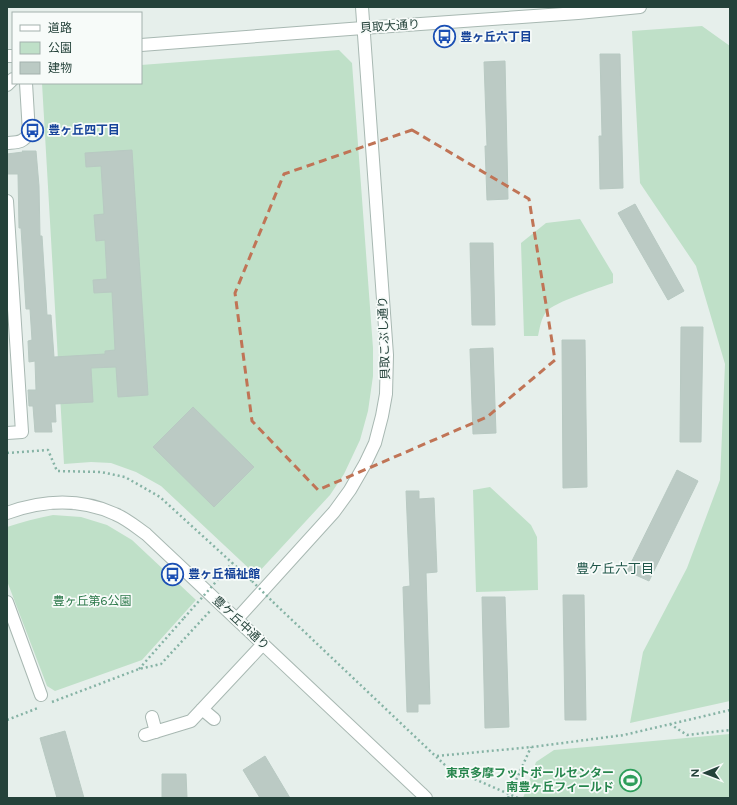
<svg xmlns="http://www.w3.org/2000/svg" width="737" height="805" font-family="Figtree,'Noto Sans JP',sans-serif">
<style>
.green{fill:#bfe0c8}
.building{fill:#bbcac4;stroke:#b8c9c2}
.lines{fill:none;stroke-linecap:round;stroke-linejoin:round}
.minor-casing{stroke:#a8b8b2;stroke-width:14}
.path{stroke:#86b3a5;stroke-width:2.5;stroke-dasharray:2 3;stroke-linecap:butt}
.minor{stroke:#fff;stroke-width:12}
.path-bridge{stroke:#86b3a5;stroke-width:2.5;stroke-dasharray:2 3;stroke-linecap:butt}
.marked{fill:none;stroke:#c07456;stroke-width:3;stroke-dasharray:8 5;stroke-linejoin:round}
.labels{text-anchor:middle;stroke-width:3.5;stroke-linejoin:round;paint-order:stroke}
.street-label{font-size:12px;fill:#24423a;stroke:#f7fbf9}
.transit-label{font-size:12px;font-weight:bold;fill:#164399;stroke:#f7fbf9;text-anchor:start}
.park-label{font-size:12px;fill:#2d7a4b;stroke:#f7fbf9}
.leisure-label{font-size:12px;font-weight:bold;fill:#27864d;stroke:#f7fbf9;text-anchor:end}
.neighbourhood-label{font-size:13px;fill:#1f5548;stroke:#f7fbf9}
</style>
<rect width="100%" height="100%" fill="#e6efeb"/>
<path class="green" d="M702,26L730,46V701L630,723L643,652L687,568L720,480L725,364L696,266L640,183L632,31Z
M339,50L352,63L373,348V376L368,411L360,440L344,474L330,495L256,575L161,486L136,472L111,463L91,462L64,464L42,83H141V65Z
M580,219L613,274V283C599,288 554,302 546,312C541,319 540,327 538,336H524L521,243L546,223Z
M490,487L531,525L537,537L538,590L476,592L473,490Z
M53,515L81,517L107,525L132,540L196,600L142,660L55,691L47,686L7,581V527C22,522 37,518 53,515Z
M730,734V798H523L536,762L554,750Z"/>
<path class="building" d="M600,54H620L623,188L600,189L599,136H602Z
M505,61L508,199L487,200L485,146H487L484,62Z
M132,150L148,395L118,397L116,367L91,368L93,402L55,404L56,422H51L52,432H35L33,406H29L28,390H36L35,361L29,362L28,341L32,340L30,309H26L21,228H19L18,174H7V154L23,152L22,151H36L39,186L40,236H42L47,315H51L54,357L105,354V351L115,350L112,292L94,293L93,280L107,279L105,240L96,241L94,215L104,214L101,166L86,167L85,153Z
M635,204L684,291L668,300L618,213Z
M470,243H493L495,325H472Z
M681,327H703L701,442H680Z
M562,340H585L587,487L563,488Z
M493,348L496,433L473,434L470,349Z
M193,407L254,467L214,507L153,447Z
M677,470L698,481L649,581L627,571Z
M406,491H419V499L434,498L437,572L426,573L430,704H418V712H407L403,587L410,586Z
M563,595H584L586,720H565Z
M482,597H505L509,727L485,728Z
M65,731L84,798H57L40,738Z
M265,756L290,798H260L243,770Z
M162,774H186L187,798H162Z"/>
<g class="lines">
<defs>
<path id="minor" d="M141,45L363,28L578,13L640,7
M7,56H13
M7,85L13,79
M7,143C18,142 23,143 29,133L26,83
M7,201L22,432L7,433
M7,513C43,500 80,498 115,514C127,519 136,527 146,534L421,793L426,798
M7,602L41,695
M237,619L334,512L350,490L365,464L375,443L382,416L386,394L387,355L362,7
M202,709L214,719
M152,717L156,732
M145,735L191,721L263,644"/>
</defs>
<use href="#minor" class="minor-casing"/>
<path class="path" d="M7,453L48,450L57,471L101,472L125,477L160,497L252,581
M222,575L232,563
M273,602L447,767L518,798
M139,669L184,618
M52,702L139,669L161,664L210,611
M7,720L38,708
M670,724L687,735L730,730
M437,756L532,747L624,735L730,710
M508,798L531,747"/>
<use href="#minor" class="minor"/>
<path class="path-bridge" d="M252,581L273,602
M184,618L222,575"/>
</g>
<path class="marked" d="M412,130L529,199L555,360L487,417L318,490L252,421L235,293L284,174Z"/>
<defs>
<symbol id="bus-ring" viewBox="-11 -11 22 22"><circle r="9.5" fill="#f7fbf9" stroke="#1a4fb4" stroke-width="1.5"/><path d="M-5-6H5V4H4V6H2V4H-2V6H-4V4H-5ZM-3.5-4V0h7V-4ZM-3.5 1.2v1.5H-2V1.2ZM2 1.2v1.5H3.5V1.2Z" fill="#1a4fb4"/></symbol>
<symbol id="stadium-ring" viewBox="-11 -11 22 22"><circle r="9.5" fill="#f7fbf9" stroke="#2e9e5b" stroke-width="1.5"/><path d="M0-5a6.5 5 0 1 0 0 10a6.5 5 0 1 0 0-10ZM-3.5-1.8h7v3.6h-7Z" fill="#2e9e5b"/></symbol>
</defs>
<g fill-rule="evenodd">
<use href="#bus-ring" x="432" y="24" width="25" height="25"/>
<use href="#bus-ring" x="20" y="118" width="25" height="25"/>
<use href="#bus-ring" x="160" y="562" width="25" height="25"/>
<use href="#stadium-ring" x="618" y="768" width="25" height="25"/>
</g>
<g class="labels">
<g class="street-label">
<text transform="translate(390 26) rotate(-4)" y="4">貝取大通り</text>
<text transform="translate(384 338) rotate(-92)" y="4">貝取こぶし通り</text>
<text transform="translate(241 623) rotate(43)" y="4">豊ケ丘中通り</text>
</g>
<g class="transit-label">
<text x="460" y="41">豊ヶ丘六丁目</text>
<text x="48" y="134">豊ヶ丘四丁目</text>
<text x="188" y="578">豊ヶ丘福祉館</text>
</g>
<g class="park-label">
<text x="92" y="605">豊ヶ丘第6公園</text>
</g>
<g class="leisure-label">
<text x="614" y="777">東京多摩フットボールセンター<tspan x="614" dy="14">南豊ヶ丘フィールド</tspan></text>
</g>
<g class="neighbourhood-label">
<text x="615" y="573">豊ケ丘六丁目</text>
</g>
</g>
<rect width="737" height="805" fill="none" stroke="#24423a" stroke-width="16"/>
<rect x="12" y="12" width="130" height="72" fill="#f7fbf9" stroke="#a3b1ad"/>
<rect x="20" y="25" width="20" height="6" fill="#ffffff" stroke="#a3b1ad"/>
<text x="48" y="32" font-size="12" fill="#24423a">道路</text>
<rect x="20" y="42" width="20" height="12" fill="#bfe0c8" stroke="#a3b1ad"/>
<text x="48" y="52" font-size="12" fill="#24423a">公園</text>
<rect x="20" y="62" width="20" height="12" fill="#bbcac4" stroke="#a3b1ad"/>
<text x="48" y="72" font-size="12" fill="#24423a">建物</text>
<g transform="translate(705 773) rotate(269)" stroke="#f7fbf9" stroke-width="3" paint-order="stroke">
<path d="M0-3L7 15L0 10L-7 15Z" fill="#24423a"/>
<text y="-6" font-size="11" font-weight="bold" text-anchor="middle" fill="#24423a">N</text>
</g>
</svg>
